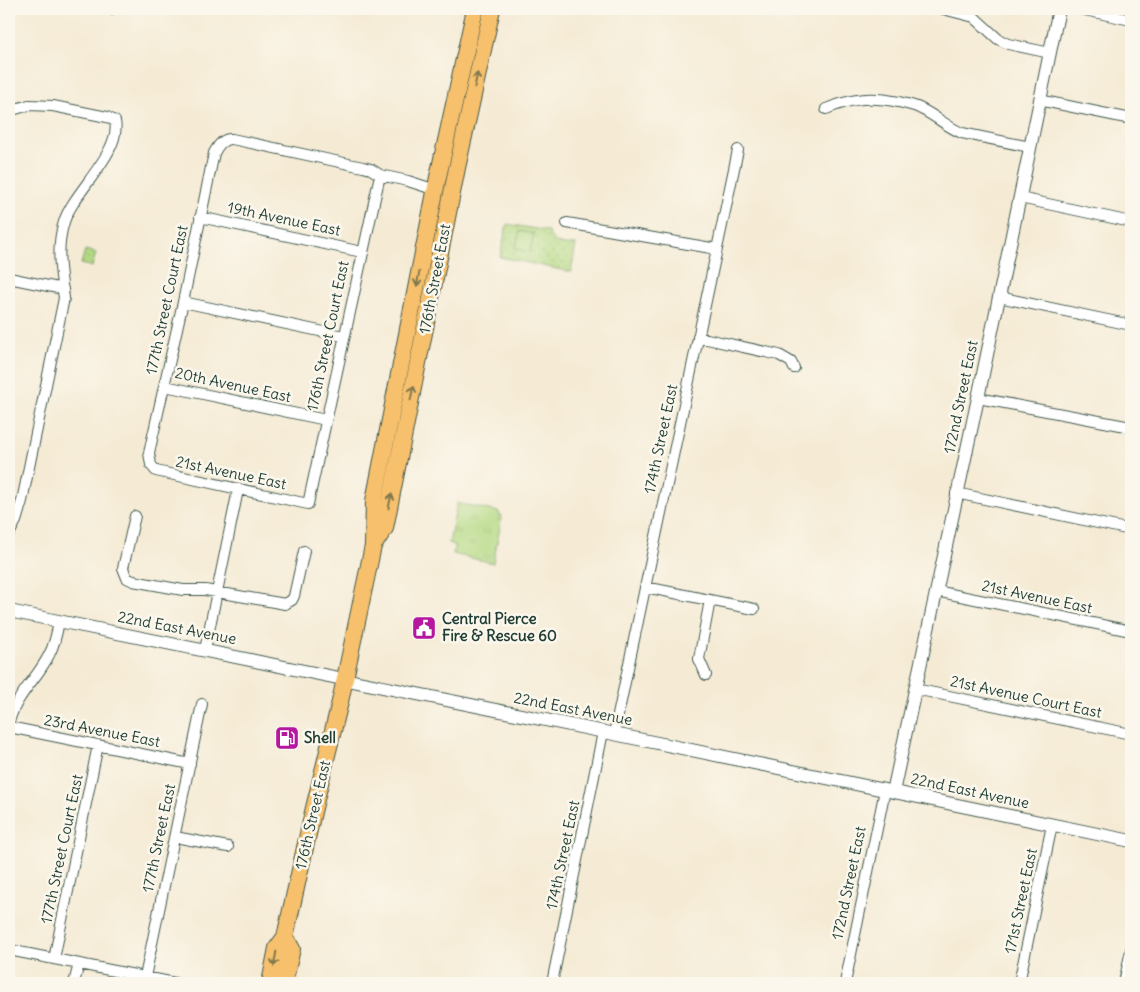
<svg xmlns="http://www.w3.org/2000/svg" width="1140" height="992" font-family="Delius,sans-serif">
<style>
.grass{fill:url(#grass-tufts);stroke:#6a8b5c}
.park{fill:url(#park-dots);stroke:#6a8b5c}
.garden{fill:#b4d983;stroke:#6a8b5c}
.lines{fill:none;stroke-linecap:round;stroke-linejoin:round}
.minor-casing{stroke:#3f574c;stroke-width:12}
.tertiary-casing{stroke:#3f574c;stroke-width:14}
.primary-casing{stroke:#3f574c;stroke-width:18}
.minor{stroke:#fff;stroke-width:10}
.tertiary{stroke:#fff;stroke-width:12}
.primary{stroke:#f7c06c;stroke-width:16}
.oneway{stroke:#80784d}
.labels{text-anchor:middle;stroke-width:5;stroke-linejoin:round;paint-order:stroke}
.street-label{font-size:15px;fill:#1f3d34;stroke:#fbf7ec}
.poi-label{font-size:15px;font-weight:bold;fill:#1f3d34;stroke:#fbf7ec;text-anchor:start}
</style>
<defs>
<pattern id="grass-tufts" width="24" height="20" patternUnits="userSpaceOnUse" patternTransform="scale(1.25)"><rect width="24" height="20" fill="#b4d983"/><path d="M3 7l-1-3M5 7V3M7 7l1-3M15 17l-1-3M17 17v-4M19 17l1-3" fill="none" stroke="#9abb72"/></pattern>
<pattern id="park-dots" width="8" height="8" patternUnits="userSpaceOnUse" patternTransform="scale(1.25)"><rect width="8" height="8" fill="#b4d983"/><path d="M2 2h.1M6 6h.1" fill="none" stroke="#9abb72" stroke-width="1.8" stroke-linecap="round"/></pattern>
</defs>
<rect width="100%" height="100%" fill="#fbf7ec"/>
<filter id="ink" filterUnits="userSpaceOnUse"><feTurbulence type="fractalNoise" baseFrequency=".02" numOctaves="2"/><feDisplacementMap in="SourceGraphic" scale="10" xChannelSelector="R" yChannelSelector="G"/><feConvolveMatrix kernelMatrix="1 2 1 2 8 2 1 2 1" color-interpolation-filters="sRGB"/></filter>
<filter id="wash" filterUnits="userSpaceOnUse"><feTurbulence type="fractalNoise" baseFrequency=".0096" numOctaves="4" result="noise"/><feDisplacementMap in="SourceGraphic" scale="20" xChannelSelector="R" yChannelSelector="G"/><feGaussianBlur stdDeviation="1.12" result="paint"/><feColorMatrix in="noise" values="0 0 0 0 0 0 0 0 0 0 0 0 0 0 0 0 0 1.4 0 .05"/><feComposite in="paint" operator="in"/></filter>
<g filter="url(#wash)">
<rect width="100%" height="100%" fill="#f5ebd5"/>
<path class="grass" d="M457,503L499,512V515L502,516L493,563L453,554L455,545L449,543Z"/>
<path class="park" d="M507,224L548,231C552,244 564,247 576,244L571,272L500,257Z
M85,250L96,253L92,267L81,264Z"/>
<path class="garden" d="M520,231L534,234L530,252L515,249Z"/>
</g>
<g filter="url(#ink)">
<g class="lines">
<defs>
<path id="minor" d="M107,9H111
M943,9L974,17L998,39L1008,44L1050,53
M1080,9L1131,20
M1039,100L1131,119
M826,109C854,98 870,96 899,102C906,104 915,105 921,109C936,116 947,127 962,133L1030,147
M9,111L29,105L53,106L107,117L115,121C122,152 73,192 64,222C56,247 60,272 64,298L22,501L16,521L9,534
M380,175L308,504L156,471L151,465L149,453L183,302L214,153C218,145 223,138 232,139L363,167L371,169L380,175L408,181L436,190
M1020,198L1131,222
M200,217L362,252
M567,223L717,249
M9,278L63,289
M999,297L1131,325
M183,302L343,336
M698,337L779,355L791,362L794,368
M165,386L326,420
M978,398L1131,427
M956,493L1131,530
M135,516L123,568L127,578L133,581L183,590H205L285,604L292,600L294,596L304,551
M645,587L754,609
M936,591L1131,631
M205,650L238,490
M706,675L699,659L710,600
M915,689L1131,734
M9,722C16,695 37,679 49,655C55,644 57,633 59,621
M9,727L190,764
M614,734L738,150
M175,837L228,847
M9,950L175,983
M54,959L98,745
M145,977L202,704
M74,983L79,964
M552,983L603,732
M845,983L885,790
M1019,983L1052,825
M1124,983L1131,950"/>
<path id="tertiary" d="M9,611L614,734L1131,841
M893,792L978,398L1059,9"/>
<path id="primary" d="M373,546L385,528L457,168L492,9
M270,983L277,948L285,937L313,812L340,702L373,546L374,501L438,177L475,9
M284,983L292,949L285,937"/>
</defs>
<use href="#minor" class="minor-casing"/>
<use href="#tertiary" class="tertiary-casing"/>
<use href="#primary" class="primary-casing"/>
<use href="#minor" class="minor"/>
<use href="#tertiary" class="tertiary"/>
<use href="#primary" class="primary"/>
</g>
<defs><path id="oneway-shaft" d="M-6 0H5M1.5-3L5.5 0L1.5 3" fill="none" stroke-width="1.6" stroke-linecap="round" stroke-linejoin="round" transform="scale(1.25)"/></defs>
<g class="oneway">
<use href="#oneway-shaft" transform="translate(476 80) rotate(-78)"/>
<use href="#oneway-shaft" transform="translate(418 279) rotate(101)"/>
<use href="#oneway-shaft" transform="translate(412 393) rotate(-79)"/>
<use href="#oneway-shaft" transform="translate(390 501) rotate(-78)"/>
<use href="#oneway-shaft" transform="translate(275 959) rotate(100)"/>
</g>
</g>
<defs>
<symbol id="civic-square" viewBox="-11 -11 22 22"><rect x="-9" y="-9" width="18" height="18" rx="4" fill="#b5179e" stroke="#fbf7ec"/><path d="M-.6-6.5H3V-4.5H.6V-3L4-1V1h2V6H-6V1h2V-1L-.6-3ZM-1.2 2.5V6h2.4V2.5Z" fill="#fff"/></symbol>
<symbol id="fuel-square" viewBox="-11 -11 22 22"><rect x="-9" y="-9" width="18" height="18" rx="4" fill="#b5179e" stroke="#fbf7ec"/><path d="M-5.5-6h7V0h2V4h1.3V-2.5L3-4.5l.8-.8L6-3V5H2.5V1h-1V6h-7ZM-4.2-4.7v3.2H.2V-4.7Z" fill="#fff"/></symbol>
</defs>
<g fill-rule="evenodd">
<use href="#civic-square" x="410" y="614" width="28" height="28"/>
<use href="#fuel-square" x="273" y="724" width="28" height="28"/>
</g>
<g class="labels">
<g class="street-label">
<text transform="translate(284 219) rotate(12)" y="5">19th Avenue East</text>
<text transform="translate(435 279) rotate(-79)" y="5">176th Street East</text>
<text transform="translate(167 300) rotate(-78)" y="5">177th Street Court East</text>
<text transform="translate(328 336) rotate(-78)" y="5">176th Street Court East</text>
<text transform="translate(233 385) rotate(12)" y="5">20th Avenue East</text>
<text transform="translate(961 397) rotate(-78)" y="5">172nd Street East</text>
<text transform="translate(661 439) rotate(-78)" y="5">174th Street East</text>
<text transform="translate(231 473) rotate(12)" y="5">21st Avenue East</text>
<text transform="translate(1037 597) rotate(12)" y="5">21st Avenue East</text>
<text transform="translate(177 628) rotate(11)" y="5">22nd East Avenue</text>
<text transform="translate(1026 697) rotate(12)" y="5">21st Avenue Court East</text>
<text transform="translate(573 709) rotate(11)" y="5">22nd East Avenue</text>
<text transform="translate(102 731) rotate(11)" y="5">23rd Avenue East</text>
<text transform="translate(970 791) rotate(12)" y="5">22nd East Avenue</text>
<text transform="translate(313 815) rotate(-77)" y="5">176th Street East</text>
<text transform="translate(159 838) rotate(-78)" y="5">177th Street East</text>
<text transform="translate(62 849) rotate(-78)" y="5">177th Street Court East</text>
<text transform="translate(563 855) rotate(-78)" y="5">174th Street East</text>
<text transform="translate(849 883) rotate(-78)" y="5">172nd Street East</text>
<text transform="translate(1021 901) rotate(-78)" y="5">171st Street East</text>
</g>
<g class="poi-label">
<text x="442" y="624">Central Pierce<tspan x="442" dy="17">Fire &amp; Rescue 60</tspan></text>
<text x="304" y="743">Shell</text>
</g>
</g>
<rect width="1140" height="992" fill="none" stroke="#fbf7ec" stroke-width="30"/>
</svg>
